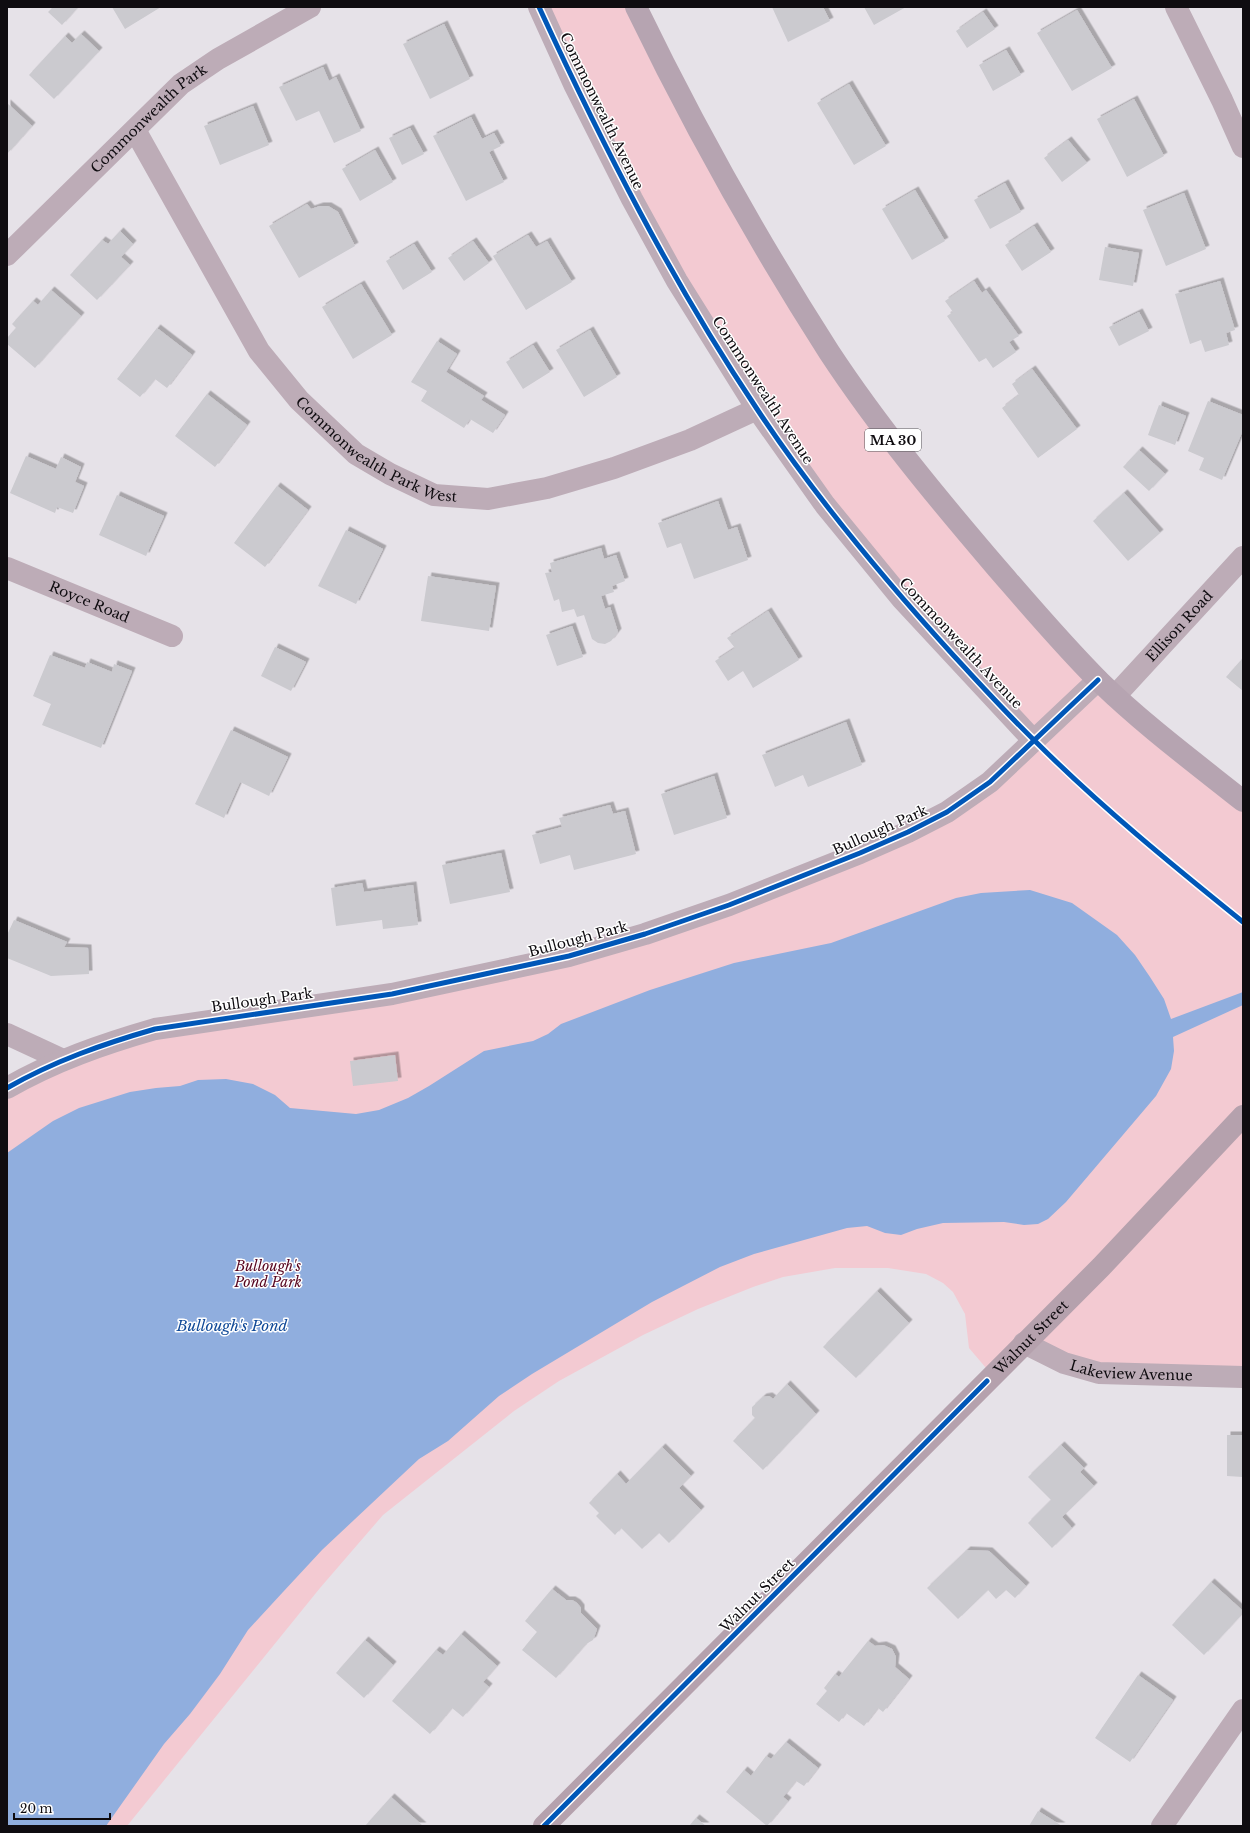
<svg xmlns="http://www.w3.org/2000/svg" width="1250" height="1833" font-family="'Libre Baskerville',serif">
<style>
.park{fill:#f3cad2}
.water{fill:#90aede}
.building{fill:#cbcacf;filter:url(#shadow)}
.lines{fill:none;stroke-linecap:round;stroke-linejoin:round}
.minor{stroke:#bdacb7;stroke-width:22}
.secondary{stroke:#b5a1ad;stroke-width:22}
.primary{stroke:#b6a4b1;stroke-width:22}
.cycleway-casing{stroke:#fff;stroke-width:8}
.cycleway{stroke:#0057b8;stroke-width:5}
.labels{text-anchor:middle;stroke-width:3;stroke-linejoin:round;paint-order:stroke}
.shield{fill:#fff;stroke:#575558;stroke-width:1}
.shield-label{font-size:13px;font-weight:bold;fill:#0f0c10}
.street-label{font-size:14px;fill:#0f0c10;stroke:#fff}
.park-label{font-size:14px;font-style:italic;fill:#580721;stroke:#fff}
.water-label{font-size:15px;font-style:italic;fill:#114a98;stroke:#fff}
</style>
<defs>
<filter id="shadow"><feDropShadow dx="3.5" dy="-3.5" stdDeviation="0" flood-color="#0004"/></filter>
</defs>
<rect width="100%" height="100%" fill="#e6e2e8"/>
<path class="park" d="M539,7H636L830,353L1035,612L1243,801V1377L1099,1373L1025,1343L992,1375L969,1348L965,1314L953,1292L943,1283L926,1274L888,1268H835L783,1277L753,1287L698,1309L643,1335L559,1381L514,1411L383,1515L320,1588L127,1826H7V1088L72,1056L569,956L908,832L1034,741L757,409Z"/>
<path class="water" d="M1030,890L1072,903L1117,935L1135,955L1150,977L1164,999L1171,1019L1243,992V1005L1173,1037L1174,1051L1171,1069L1156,1096L1066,1202L1048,1219L1038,1224L1024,1225L1004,1222L943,1223L917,1229L901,1235L885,1233L867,1226L847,1228L754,1254L720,1267L652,1302L532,1374L499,1396L448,1441L419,1459L322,1550L283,1592L248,1630L220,1674L190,1714L164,1744L106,1826H7V1153L53,1121L79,1108L130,1092L156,1088L180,1086L198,1080L226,1079L253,1084L275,1095L290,1108L356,1114L379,1110L408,1098L429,1086L484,1051L533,1041L548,1034L561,1024L650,990L734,963L831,943L956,898L981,893Z"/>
<path class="building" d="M53,7H78L62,25L48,12Z
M112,7H161L125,29Z
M772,7H823L830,21L788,42Z
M864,7H906L874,25Z
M1077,10L1112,68L1072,91L1037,33Z
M983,12L995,29L967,48L956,31Z
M444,24L470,79L430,99L403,44Z
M81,34L99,51L54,99L29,75L65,36L72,43Z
M1006,50L1021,75L993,91L979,65Z
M323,67L329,81L336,77L361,131L334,143L319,111L296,121L279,87Z
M849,84L886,146L854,165L817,103Z
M1134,99L1164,156L1127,177L1097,119Z
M7,103L32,126L7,154Z
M253,106L269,145L220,165L204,126Z
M471,117L482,139L494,133L501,146L489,152L504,182L466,201L433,136Z
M410,128L424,154L402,165L389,138Z
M1068,140L1087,163L1062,182L1044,158Z
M375,150L393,182L360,201L342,169Z
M1005,183L1021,212L990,229L974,200Z
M915,190L945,241L912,260L882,209Z
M1184,193L1206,249L1166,266L1143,210Z
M307,204L311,209L320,206H328L338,212L355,246L299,278L269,226Z
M1034,226L1051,252L1022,271L1005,245Z
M120,231L133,244L121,257L130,265L97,300L70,275L102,240L108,244Z
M528,235L536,247L547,241L572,282L526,310L493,256Z
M473,241L489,263L464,281L448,258Z
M414,244L432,272L403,290L386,261Z
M1105,247L1139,253L1133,286L1099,280Z
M974,281L982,293L986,290L1019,336L1009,342L1016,352L993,368L986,358L979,362L947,316L953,312L945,301Z
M1220,281L1235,330L1226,333L1229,345L1205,352L1201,340L1190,344L1175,294Z
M361,284L392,335L353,359L322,307Z
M51,290L81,316L35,368L7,344V338L16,328L12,324L33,301L38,305Z
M1139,312L1149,331L1119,346L1109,327Z
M157,328L192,355L167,388L155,379L140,397L117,379Z
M590,330L617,377L584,397L556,350Z
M437,341L457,354L446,372L484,396L481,400L505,415L493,433L470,419L464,428L421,401L427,391L411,382Z
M533,345L550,372L523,389L506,362Z
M1032,369L1077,429L1038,458L1002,408L1019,395L1012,384Z
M207,394L247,425L215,467L175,436Z
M1208,401L1243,415V430L1222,480L1199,470L1204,458L1188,451Z
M1159,405L1186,416L1175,445L1148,435Z
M1139,450L1165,474L1149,491L1123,467Z
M26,456L56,469L61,457L81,467L75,482L84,486L73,513L57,507L55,513L10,493Z
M277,486L308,510L265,567L234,543Z
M1124,493L1160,533L1128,561L1093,521Z
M117,495L164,516L146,556L99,535Z
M718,501L728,530L737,527L748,560L694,579L681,543L667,548L658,523Z
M346,530L383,549L356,604L318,586Z
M601,548L604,559L616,555L625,581L612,586L614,592L601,596L605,609L610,607L618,632L611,641L605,644L598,643L592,639L584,615L577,617L574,609L562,612L559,599L554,601L545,573L552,572L550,563Z
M428,576L496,586L489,631L421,621Z
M768,611L799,660L753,688L743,671L728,681L715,661L735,648L727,638Z
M572,626L583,657L557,666L546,635Z
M275,647L306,662L291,691L261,676Z
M50,655L85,668L87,662L112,672L114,664L132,671L101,748L42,725L51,704L33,696Z
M1243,658V691L1226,677Z
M846,722L862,765L808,787L803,775L775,787L762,755Z
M231,730L288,757L269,796L240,782L224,818L195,804Z
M714,776L727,818L674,835L661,794Z
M610,805L613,814L625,811L636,854L574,870L570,855L540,864L532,835L562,827L559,818Z
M501,853L510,892L450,904L442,865Z
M362,883L364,892L413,885L418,925L383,929L382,920L336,926L331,888Z
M14,920L67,942L64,947L88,948L89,974L51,976L7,958V935Z
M395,1055L398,1081L353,1086L350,1061Z
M877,1291L909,1323L856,1378L823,1347Z
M787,1384L816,1414L763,1470L733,1441L755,1418L752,1415V1407L763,1397L769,1396L773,1399Z
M1227,1435H1243V1477L1227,1476Z
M1061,1445L1084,1468L1080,1472L1094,1486L1062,1517L1072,1528L1052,1548L1028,1523L1051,1500L1028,1477Z
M662,1447L691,1476L679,1488L701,1510L669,1543L659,1533L642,1549L621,1528L615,1535L596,1516L599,1513L589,1503L617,1474L626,1484Z
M967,1550L989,1551L1026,1586L1015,1598L1006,1590L996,1599L988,1590L958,1619L927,1588Z
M1211,1582L1243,1611V1613L1204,1655L1172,1625Z
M552,1589L566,1600H572L577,1603L581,1608V1613L597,1629L593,1640L586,1644L556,1678L522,1650L537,1632L525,1621Z
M461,1634L497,1666L483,1682L489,1687L463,1717L452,1708L430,1734L392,1701L436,1650L443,1655Z
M365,1640L393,1665L364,1698L336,1673Z
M868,1641L875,1646L883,1645L892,1649L896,1657L895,1667L909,1679L883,1712L878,1708L864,1726L846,1713L839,1722L816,1704L827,1691L824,1688L835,1674L839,1677Z
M1138,1675L1173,1700L1130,1762L1095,1738Z
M786,1742L818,1768L804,1786L796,1781L783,1797L788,1801L767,1826L726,1792L744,1770L751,1776L766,1756L771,1759Z
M391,1797L423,1826H365Z
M1038,1811L1062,1826H1029Z
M696,1818L706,1826H689Z"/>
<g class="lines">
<g class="minor">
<path d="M539,7L574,84L632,199L677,281L757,409L825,505L902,599L1034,741"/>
<path d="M1176,7L1222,100L1243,147"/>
<path id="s1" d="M135,130L259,351L299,400L356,454L390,474L434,495L488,499L547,488L614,468L690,440L757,409"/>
<path id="s2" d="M7,255L181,84L218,59L310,7"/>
<path id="s3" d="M7,568L172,636"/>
<path id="s4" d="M1115,696L1243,557"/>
<path d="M7,1034L63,1060"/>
<path d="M7,1088C54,1061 103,1044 155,1029L392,994L569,956L645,934L729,905L860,853L908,832L947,812L990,782L1098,680"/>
<path id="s5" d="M1024,1343L1064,1363L1099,1373L1243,1377"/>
<path d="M1162,1826L1243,1710"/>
</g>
<path class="secondary" id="s6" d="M544,1826L1101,1267L1243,1116"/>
<path class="primary" d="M636,7C693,125 758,241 829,352C879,428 938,499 997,568C1030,606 1063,645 1099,681C1143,724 1194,762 1243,801"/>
<defs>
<path id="cycleway" d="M539,7C603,146 672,282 757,409C815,497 883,578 954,656C981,685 1007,714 1035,741C1100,806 1171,864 1243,922
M7,1088C54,1061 103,1044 155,1029L392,994L569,956L645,934L729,905L860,853L908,832L947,812L990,782L1098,680
M544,1826L987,1381"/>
</defs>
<use href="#cycleway" class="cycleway-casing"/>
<use href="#cycleway" class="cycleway"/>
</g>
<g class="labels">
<rect class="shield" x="865" y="429" width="56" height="22" rx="3"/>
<g class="shield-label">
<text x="893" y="445">MA 30</text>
</g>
<g class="street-label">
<text transform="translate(602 111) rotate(64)" y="5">Commonwealth Avenue</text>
<text dy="5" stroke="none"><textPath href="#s2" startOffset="197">Commonwealth Park</textPath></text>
<text transform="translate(763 390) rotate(57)" y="5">Commonwealth Avenue</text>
<text dy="5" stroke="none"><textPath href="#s1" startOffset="411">Commonwealth Park West</textPath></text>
<text dy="5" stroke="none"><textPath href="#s3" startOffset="89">Royce Road</textPath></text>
<text dy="5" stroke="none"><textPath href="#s4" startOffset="95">Ellison Road</textPath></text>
<text transform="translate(961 643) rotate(47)" y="5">Commonwealth Avenue</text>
<text transform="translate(880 830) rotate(-24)" y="5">Bullough Park</text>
<text transform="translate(578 939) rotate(-15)" y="5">Bullough Park</text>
<text transform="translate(262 1000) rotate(-8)" y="5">Bullough Park</text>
<text dy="5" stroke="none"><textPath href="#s6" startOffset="690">Walnut Street</textPath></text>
<text dy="5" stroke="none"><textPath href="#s5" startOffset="113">Lakeview Avenue</textPath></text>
<text transform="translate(757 1595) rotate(-45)" y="5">Walnut Street</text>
</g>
<g class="park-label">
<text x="268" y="1271">Bullough's<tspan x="268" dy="16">Pond Park</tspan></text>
</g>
<g class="water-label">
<text x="232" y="1331">Bullough's Pond</text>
</g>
</g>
<rect width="1250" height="1833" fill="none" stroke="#0f0c10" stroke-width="16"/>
<path d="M14 1813v6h96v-6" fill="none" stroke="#0f0c10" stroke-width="2"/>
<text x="20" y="1813" font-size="12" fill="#0f0c10" stroke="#ffffff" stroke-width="3" paint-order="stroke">20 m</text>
</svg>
